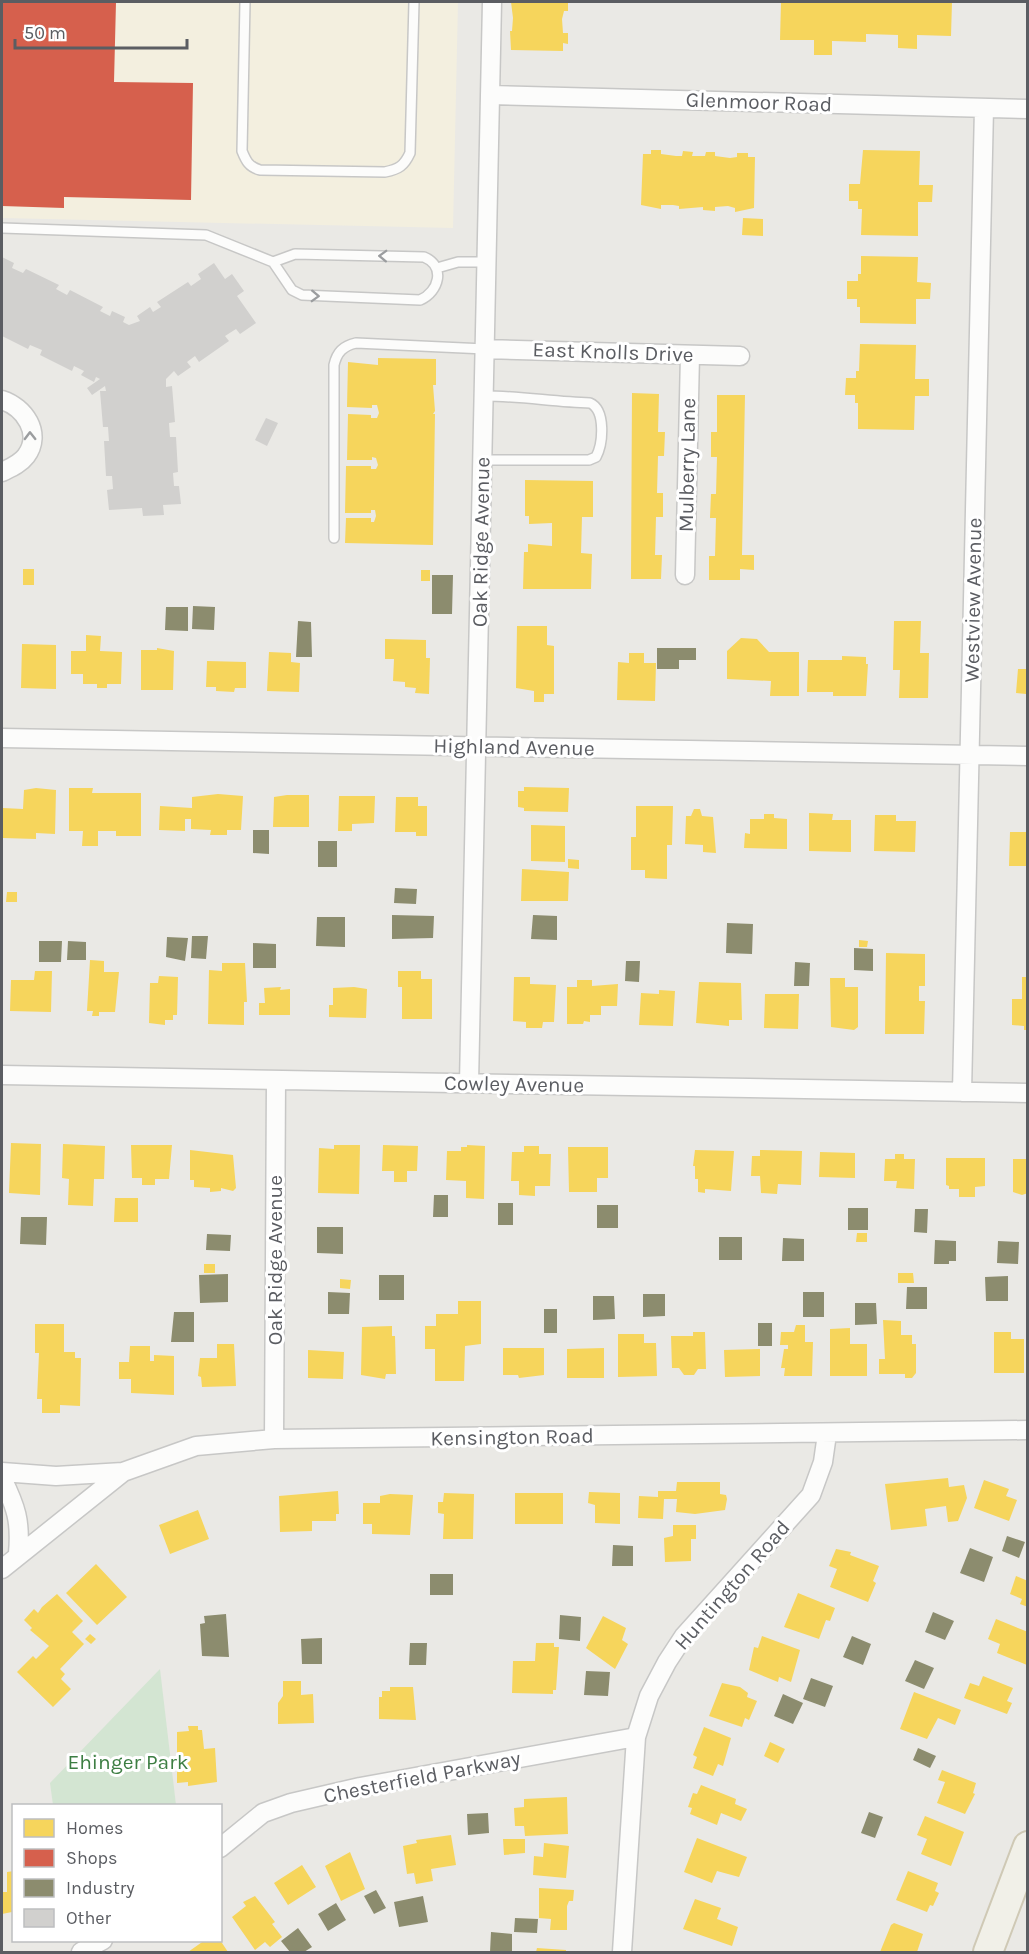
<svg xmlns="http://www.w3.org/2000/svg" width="1029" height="1954" font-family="Karla,sans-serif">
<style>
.commercial{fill:#f3efdf}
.green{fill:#d3e5d2}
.homes{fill:#f6d55c}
.shops{fill:#d6604d}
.industry{fill:#8c8c6e}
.building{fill:#d1d0ce}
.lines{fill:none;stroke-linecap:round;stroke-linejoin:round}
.lane-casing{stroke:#c7c7c6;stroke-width:12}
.street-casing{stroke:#c7c7c6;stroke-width:21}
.primary-casing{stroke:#cfc9b5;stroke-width:32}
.lane{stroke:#fcfcfb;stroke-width:9}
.street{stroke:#fcfcfb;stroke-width:18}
.primary{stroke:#f1f0e8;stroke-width:28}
.oneway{stroke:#9b9d9f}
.labels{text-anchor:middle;stroke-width:6;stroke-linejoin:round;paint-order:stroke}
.street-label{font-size:21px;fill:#5b5d62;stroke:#fff}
.park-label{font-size:21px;fill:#3d7e43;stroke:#fff}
</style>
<rect width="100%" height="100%" fill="#eae9e5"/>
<path class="commercial" d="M2,2H458L453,228L2,218Z"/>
<path class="green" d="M160,1669L176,1805H53L50,1783Z"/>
<path class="homes" d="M511,2H568V11H564L562,19L563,33H568V44L563,43V51L511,50L510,31H512L513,18Z
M781,2H952L951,36L917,35V49L898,48V35L866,34V42L832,41V55H814V40H780Z
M651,150H661V154L676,156H682L683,151L693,152L692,156H705L706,152H715V156L730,158L737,157V153H748V157H755L754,208L735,212V208L728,206L715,207V211L703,210V207L679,209V206L673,205H661V209L641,205L643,154H651Z
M863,150L920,151L919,185H933L932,202H918V236L861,235L862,209H858V201H849V184H860Z
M743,218L763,219V236L742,235Z
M861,256L918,257L917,282L931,283L930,299H916V324L860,323V307H857V299H847V281H858V274H861Z
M860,344L916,345L915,379H929V396H915L914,430L858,429V403H855V395H845L846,378H856V371H859Z
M378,358L436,359V385H433L435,411L433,414H435L433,545L345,543L346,518H371V522H374L376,516L375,510H371V513H345L346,466H371V469H376L378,465L376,458L372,457V460H347L348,414L371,415V418H377L379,413L377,405H372V408L347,407L348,362L378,365Z
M632,393L659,394L658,432H665L664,456H658L657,493H663V517H656L655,555H662L661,579H631Z
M717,395H745L742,555H754V570L740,569V580H709V556H715L716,518H710L711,494H716L717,457H711V432H717Z
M525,480L593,481V517H582L581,553L592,554L591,589H523L524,552H528V544L552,546V523L529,524V516H525Z
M23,569H34V585H23Z
M421,570H430V581H421Z
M894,621H921L920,653H929L928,698H899L900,670H893Z
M517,626H547V645L554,646V694H544V702H534V691L516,688Z
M86,635L101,636L100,651L122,652L121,684H107V688H97V684H83V674H71V651H86Z
M741,638L757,639L769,652H799V696H770L771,681L727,679V651Z
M385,639L426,640V658H430L429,694L415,693L416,688L405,687V682L393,681L394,659H385Z
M22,644L56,645V689L21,688Z
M157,648L174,651L173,690H141V650H157Z
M269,652L291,653V662L300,663L299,692L267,691Z
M629,653H644V663H656L655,701L617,700L618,662L629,663Z
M842,656L866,657V664H868L866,696H833V692H807L808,660H842Z
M207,661L246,662V688H235L234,692L216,691V687H206Z
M1018,669H1028L1026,694L1016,693Z
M524,787L569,788L568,812L524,811V808L518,807V791H524Z
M36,788L56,790L55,834L36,833V839L3,838V808L23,809L24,790Z
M69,788H93L92,793H141V836H116V831H98V846H82L83,831H69Z
M218,794L243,796L241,830H227V835H210L211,830L191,829V819H185V831L159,830L160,806L192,808V797Z
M287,795H309V827H273L274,797Z
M339,796H375L374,823L352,824V831H338Z
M396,797H418V806H427V836H416V832H395Z
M636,806H673L672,845H667V879L645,878V870H631V837H636Z
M694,809H700L702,816L713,817L716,853L703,852V845L685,844L686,816H691Z
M809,813L833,814L832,820H851V852L809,851Z
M764,814H774V818L787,819V849L744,848L745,833L750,834V819H764Z
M875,815H896V821H916L915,852L874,851Z
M531,825L565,826V862L531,861Z
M1010,832H1028V866H1009Z
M568,859L579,860V869L568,868Z
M522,869L569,872L568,901H521Z
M7,892H17V902H6Z
M859,940L868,941L867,947H859Z
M886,953L925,954V986H919V1001H925L924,1034H885Z
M90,960L104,961V972H119L115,1012H99V1016H92L93,1011H87Z
M222,963H245L247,1002H244V1025L208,1024L209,970L222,971Z
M35,971H52L51,1012L10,1011L11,980H34Z
M398,971H421V979H432V1019H402V987H398Z
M159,976L178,977L177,1015H173V1020H165V1025L149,1023L150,983H158Z
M514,977H530V984L556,985L554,1022H543L542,1028H526V1022L513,1021Z
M1022,977H1028V1030H1024V1026L1012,1025V999H1022Z
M830,978H845V987H858V1027L854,1030L831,1027Z
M577,980H592V986L618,984L617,1006H601V1015H590V1022L584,1021L583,1024H567V987H577Z
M699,982L741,983L742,1020H729V1026L696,1023Z
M281,987L280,990L290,989V1015H259V1003H265L264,988Z
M354,987L367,989L366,1018L329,1017V1005H333V988Z
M659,990L675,991L673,1026L639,1025L641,993L659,994Z
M765,994H799L798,1029L764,1028Z
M11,1143L41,1144L40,1195L9,1193Z
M63,1144L105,1146L104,1179H94L93,1206L68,1205L69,1179L62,1178Z
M131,1145H172L169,1179H155V1185H142V1178H132Z
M334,1145H360L359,1194L318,1193L319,1148L334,1149Z
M383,1145L418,1146L417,1171H407V1182H394V1171H382Z
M467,1145L485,1146L484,1199L466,1198V1181L446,1180L447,1151H461V1147H467Z
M524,1146H539V1154H551L550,1186H535V1196L519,1195V1181H511L512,1152H524Z
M568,1147H608V1178H597V1192H569Z
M190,1150L233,1155L236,1188L233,1191L221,1188V1191L210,1192V1188L194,1187V1180H190Z
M695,1150L734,1151L731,1191L705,1189V1193L698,1192V1179H695V1166H693Z
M760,1150L802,1151L801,1185L778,1184L777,1194L761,1193L760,1176H751L752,1156H760Z
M820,1152L855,1153V1178L819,1177Z
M895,1154H904V1159H915L914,1189L896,1188L897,1181H884L885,1159H895Z
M946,1158H985V1186L975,1187V1197H959V1189H949V1186L946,1185Z
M1013,1159H1028V1193L1022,1195L1013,1192Z
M115,1198H138V1222H114Z
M857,1233H867V1242H856Z
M204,1264H215V1273H204Z
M898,1273H913L914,1283H898Z
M340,1279L351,1280L350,1289L340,1288Z
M458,1301H481V1344L465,1346L464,1381H435V1349H425V1326H436V1314H458Z
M883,1320L901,1321V1335H912V1344H916V1373L912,1378H905V1374H879V1359H885Z
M35,1324H64V1352H75V1358H81L80,1406L60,1405V1413H42V1399H37L39,1353H35Z
M796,1325H805V1342H813L812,1376H784L785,1368H781L784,1349H788V1345H780L781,1332H794Z
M392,1326V1336H395L396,1374H386L385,1379L361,1375L362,1327Z
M850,1328V1344H867V1376H830V1329Z
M693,1332H705L706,1369H698L694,1375H684L679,1368H672L671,1336H693Z
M994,1332H1011V1339H1024V1373H994Z
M618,1334H644V1343H656L657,1376L618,1377Z
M217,1344H234L236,1386L202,1387L201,1377L198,1376L200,1358H217Z
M130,1346H150V1361H154V1355L174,1356V1395L131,1393V1379H119V1362H129Z
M503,1348H544V1375L519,1378L518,1375H503Z
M604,1348V1378H567V1349Z
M760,1349V1376L725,1377L724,1350Z
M308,1350L344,1352L343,1379L308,1378Z
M948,1478L949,1487L964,1485L967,1498L958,1521L948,1522L946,1506L925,1509L927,1526L891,1530L885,1484Z
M984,1480L1009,1489L1006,1496L1017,1500L1009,1521L974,1508Z
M677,1482H720V1494L726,1495L727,1499L725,1510L695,1514L676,1512L677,1499H664L663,1519L638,1518L639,1496L658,1497V1491H676Z
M338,1491L339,1514H336V1521H312V1531L280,1532L279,1496Z
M589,1492L620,1493V1524L595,1523V1505L588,1503Z
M444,1493L474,1494L473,1539H443L444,1514L438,1513V1502H443Z
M515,1493H563V1524H515Z
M390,1494L413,1495L410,1535L372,1534V1524H363V1503H380V1496Z
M198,1510L209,1539L170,1554L159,1525Z
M673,1525H696V1539H691V1561L665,1562L664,1538L673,1536Z
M836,1549L851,1552L850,1555L879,1566L873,1581L876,1583L868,1602L830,1587L837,1569L829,1566Z
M96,1564L127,1597L97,1625L66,1593Z
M1016,1576L1028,1581V1607L1020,1604L1022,1599L1010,1594Z
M798,1593L835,1608L830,1621L826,1620L819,1639L784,1627Z
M57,1594L83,1621L72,1632L84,1644L60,1669L65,1674L61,1679L71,1689L53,1707L17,1672L33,1656L36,1659L49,1646L30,1630L32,1628L24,1620L34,1609L38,1613L42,1607Z
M603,1616L626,1628L622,1640L628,1644L615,1669L586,1648Z
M996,1619L1028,1632L1027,1665L997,1653L1000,1644L988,1639Z
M90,1634L96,1639L91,1644L85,1639Z
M762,1636L800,1650L791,1682L779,1677L778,1682L749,1670L754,1647L758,1648Z
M536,1643H554V1647H559L556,1690H553V1694L512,1693L513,1661H535Z
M983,1676L1013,1688L1007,1701L1012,1703L1007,1714L964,1698L970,1683L979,1686Z
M283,1681H301V1695L313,1694L314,1723L278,1724V1703L283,1696Z
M722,1683L740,1687L748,1693L747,1697L757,1701L749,1720L745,1718L742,1727L709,1716Z
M390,1687H413L416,1720L379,1719V1697H382V1691H390Z
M914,1692L961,1710L955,1725L938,1718L927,1739L900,1729Z
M188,1726H198V1730H202L204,1749L215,1748L217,1782L188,1786V1782L177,1783V1732L189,1731Z
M704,1727L731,1738L723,1766L718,1764L713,1776L693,1768L697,1757L693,1755Z
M770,1742L785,1749L778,1763L764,1756Z
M942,1770L976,1783L973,1793L975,1794L965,1814L937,1803L945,1782L938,1780Z
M701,1785L736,1799L735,1804L747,1809L741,1821L721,1813L717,1825L690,1814L692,1808L688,1807L693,1793L697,1794Z
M567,1797L568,1834L525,1836L524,1826H515L514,1808L524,1807V1799Z
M925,1816L964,1832L951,1866L921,1854L927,1839L917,1835Z
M451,1835L456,1865L431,1869L433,1881L416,1884L414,1873L407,1874L403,1846L417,1843L416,1840Z
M697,1838L747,1857L739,1877L717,1871L712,1883L684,1872Z
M503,1839H525V1853L504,1855Z
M544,1843L569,1846L566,1878L533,1875L534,1856L543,1857Z
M350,1852L365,1889L341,1901L325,1866Z
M302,1865L316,1887L288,1905L274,1883Z
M14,1871L12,1912L2,1914V1892H7V1872Z
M908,1871L938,1883L935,1891L939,1893L933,1906L930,1905L927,1912L896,1900Z
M539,1888L574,1890L573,1901H569L567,1906V1930H550L551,1919L539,1918Z
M255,1896L275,1922L272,1924L282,1937L270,1947L265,1942L255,1950L232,1917L246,1906L243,1902Z
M695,1899L721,1908L717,1919L738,1927L732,1946L683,1929Z
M894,1923L923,1934L917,1952H880L891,1925Z
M205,1940H220L228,1952H188Z
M537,1948L566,1950V1952H536Z"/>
<path class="shops" d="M2,2H116L114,82L193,83L191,200L64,197V208L2,206Z"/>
<path class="industry" d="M432,575H453L452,614H432Z
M193,606L215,607L214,630L192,629Z
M166,607H188V631L165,630Z
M298,621L311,622L312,657H296Z
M657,648H696V660H679V669H657Z
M253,830H269V854L253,853Z
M318,841H337V867H318Z
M395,888L417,889L416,904L394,903Z
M392,915L434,916L433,938L392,939Z
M533,915L557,916V940L531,939Z
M317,917H345V947L316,946Z
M727,923L753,924L752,954L726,953Z
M192,936H208L206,959L191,958Z
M167,937L188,938L185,961L166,957Z
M39,941H62L61,962H39Z
M68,941L86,942V960H67Z
M253,943L276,944V968H253Z
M854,948L873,949V971L854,970Z
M626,961H640L639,982L625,981Z
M795,962L810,963L809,986H794Z
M434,1195H448V1217H433Z
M498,1203H513V1225H498Z
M597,1205H618V1228H597Z
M848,1208H868V1230H848Z
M915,1209H928L927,1233L914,1232Z
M21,1217H47L46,1245L20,1244Z
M317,1227H343V1254L317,1253Z
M207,1234L231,1235L230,1251L206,1250Z
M719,1237H742V1260H719Z
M783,1238L804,1239V1261H782Z
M935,1240L956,1241V1261H949V1264H934Z
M998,1241L1019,1242L1018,1264L997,1263Z
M228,1274V1302L200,1303L199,1275Z
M379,1275H404V1300H379Z
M1008,1276V1301H986L985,1277Z
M907,1287H927V1309H906Z
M328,1292L350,1293L349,1314H328Z
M803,1292H824V1317H803Z
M643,1294H665V1316L643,1317Z
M593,1296H614L615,1319L593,1320Z
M855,1303H876L877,1324L855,1325Z
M544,1309H557V1333H544Z
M174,1312H194V1342H171Z
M758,1323H772V1346H758Z
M1007,1536L1025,1542L1019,1558L1002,1551Z
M613,1545L633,1546V1566H612Z
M970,1548L993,1557L984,1582L960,1573Z
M430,1574H453V1595H430Z
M933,1612L954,1621L945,1640L925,1632Z
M226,1614L229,1657L202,1656L200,1624L205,1623L204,1616Z
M560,1615L581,1617L580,1641L559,1639Z
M852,1636L871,1644L863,1665L843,1657Z
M322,1638V1664H302L301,1639Z
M410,1643H427L426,1665H409Z
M915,1660L934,1668L924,1689L905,1681Z
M586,1671L610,1672L608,1696L584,1695Z
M811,1678L833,1686L825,1707L803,1699Z
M783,1694L803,1703L793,1724L774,1716Z
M918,1748L936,1756L930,1768L913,1760Z
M869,1812L883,1817L875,1838L861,1833Z
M488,1813L489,1833L468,1835L467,1814Z
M376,1890L386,1908L374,1914L364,1896Z
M423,1896L428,1922L399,1927L394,1902Z
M336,1903L346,1920L328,1931L318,1914Z
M515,1918L538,1919L537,1933L514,1932Z
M298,1928L312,1947L304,1952H290L281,1941Z
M491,1932L512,1934V1952H490Z"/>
<path class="building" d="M2,257L14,263L12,268L23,273L26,269L59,285L56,289L67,295L70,290L103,307L100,311L110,316L112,311L125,317L123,322L129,325L140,321L137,316L150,307L153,312L161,307L157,302L188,282L191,286L201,279L198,274L214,263L225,279L232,274L244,291L237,296L256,323L240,334L236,329L225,336L229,341L199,362L195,356L187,362L191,367L178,376L174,371L166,379V387L172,386L175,422L169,423L170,437H176L178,472L173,473L174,486H179L181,504L163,505L164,515L143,516L142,508L109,510L107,490L113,489L112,476H106L104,441H109L108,427H103L100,391H106L105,386L92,395L87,388L100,379L96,377L94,382L81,375L84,371L74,366L72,371L40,355L42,350L30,345L28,349L2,336Z
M266,418L278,423L267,446L255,440Z"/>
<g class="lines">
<defs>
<path id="lane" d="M245,2L242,151C246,161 249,167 260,170L385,172C399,169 404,166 410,153L414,2
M2,228L206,235L273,262L292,290L302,295L420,300C439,292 446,266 424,257L295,254L273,262
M437,268L458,262H487
M483,460H589L596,457C603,444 606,410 590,403C554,402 521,396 485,396
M334,538V365C337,352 343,346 356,343L485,349"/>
<path id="street" d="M490,95L1028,109
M485,349L740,356
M2,400C24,407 43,433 26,456C20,464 10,468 2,472
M685,575L690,355
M2,738L1028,756
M2,1075L1028,1093
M469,1083L492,2
M962,1092L984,108
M274,1439L276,1080
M2,1472L56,1476L123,1472L196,1446L274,1439L1028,1430
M2,1478C16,1507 21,1521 18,1553
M2,1569L122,1473
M220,1848L263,1813L291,1803L360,1787L636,1737
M81,1952L103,1940
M622,1952L636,1737L649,1696L667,1662L684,1636L811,1495L823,1462L827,1434"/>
<path id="primary" d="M988,1952L1028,1846"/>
</defs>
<use href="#lane" class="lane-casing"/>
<use href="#street" class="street-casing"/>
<use href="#primary" class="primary-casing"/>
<use href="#lane" class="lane"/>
<use href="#street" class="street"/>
<use href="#primary" class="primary"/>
</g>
<defs><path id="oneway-chevron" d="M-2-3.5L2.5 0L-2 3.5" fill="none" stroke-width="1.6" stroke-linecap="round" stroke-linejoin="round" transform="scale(1.5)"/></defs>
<g class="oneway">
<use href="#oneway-chevron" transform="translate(383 256) rotate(-178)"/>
<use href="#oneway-chevron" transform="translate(315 296) rotate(2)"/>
<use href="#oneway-chevron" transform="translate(30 436) rotate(-91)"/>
</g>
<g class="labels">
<g class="street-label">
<text transform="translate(759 102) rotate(2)" y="7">Glenmoor Road</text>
<text transform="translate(613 352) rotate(2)" y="7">East Knolls Drive</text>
<text transform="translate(687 465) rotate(-89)" y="7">Mulberry Lane</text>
<text transform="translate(481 542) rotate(-89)" y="7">Oak Ridge Avenue</text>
<text transform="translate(973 600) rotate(-89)" y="7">Westview Avenue</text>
<text transform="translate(514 747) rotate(1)" y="7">Highland Avenue</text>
<text transform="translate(514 1084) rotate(1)" y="7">Cowley Avenue</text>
<text transform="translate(275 1260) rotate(-90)" y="7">Oak Ridge Avenue</text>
<text transform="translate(512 1437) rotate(-1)" y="7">Kensington Road</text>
<text transform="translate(732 1585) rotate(-49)" y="7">Huntington Road</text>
<text transform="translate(422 1777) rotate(-11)" y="7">Chesterfield Parkway</text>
</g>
<g class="park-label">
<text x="128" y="1769">Ehinger Park</text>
</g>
</g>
<rect width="1029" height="1954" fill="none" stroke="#5b5d62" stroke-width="6"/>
<rect x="12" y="1804" width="210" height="138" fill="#ffffff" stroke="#bdbec0" stroke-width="1.5"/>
<rect x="24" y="1819" width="30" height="18" fill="#f6d55c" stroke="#bdbec0" stroke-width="1.5"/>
<text x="66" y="1834" font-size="18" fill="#5b5d62">Homes</text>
<rect x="24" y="1849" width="30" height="18" fill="#d6604d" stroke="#bdbec0" stroke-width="1.5"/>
<text x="66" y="1864" font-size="18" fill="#5b5d62">Shops</text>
<rect x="24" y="1879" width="30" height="18" fill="#8c8c6e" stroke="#bdbec0" stroke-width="1.5"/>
<text x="66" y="1894" font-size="18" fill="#5b5d62">Industry</text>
<rect x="24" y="1909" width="30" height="18" fill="#d1d0ce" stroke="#bdbec0" stroke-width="1.5"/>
<text x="66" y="1924" font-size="18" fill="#5b5d62">Other</text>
<path d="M15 39v9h172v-9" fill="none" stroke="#5b5d62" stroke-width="3"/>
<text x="24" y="39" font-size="18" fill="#5b5d62" stroke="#ffffff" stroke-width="4.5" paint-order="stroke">50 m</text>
</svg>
